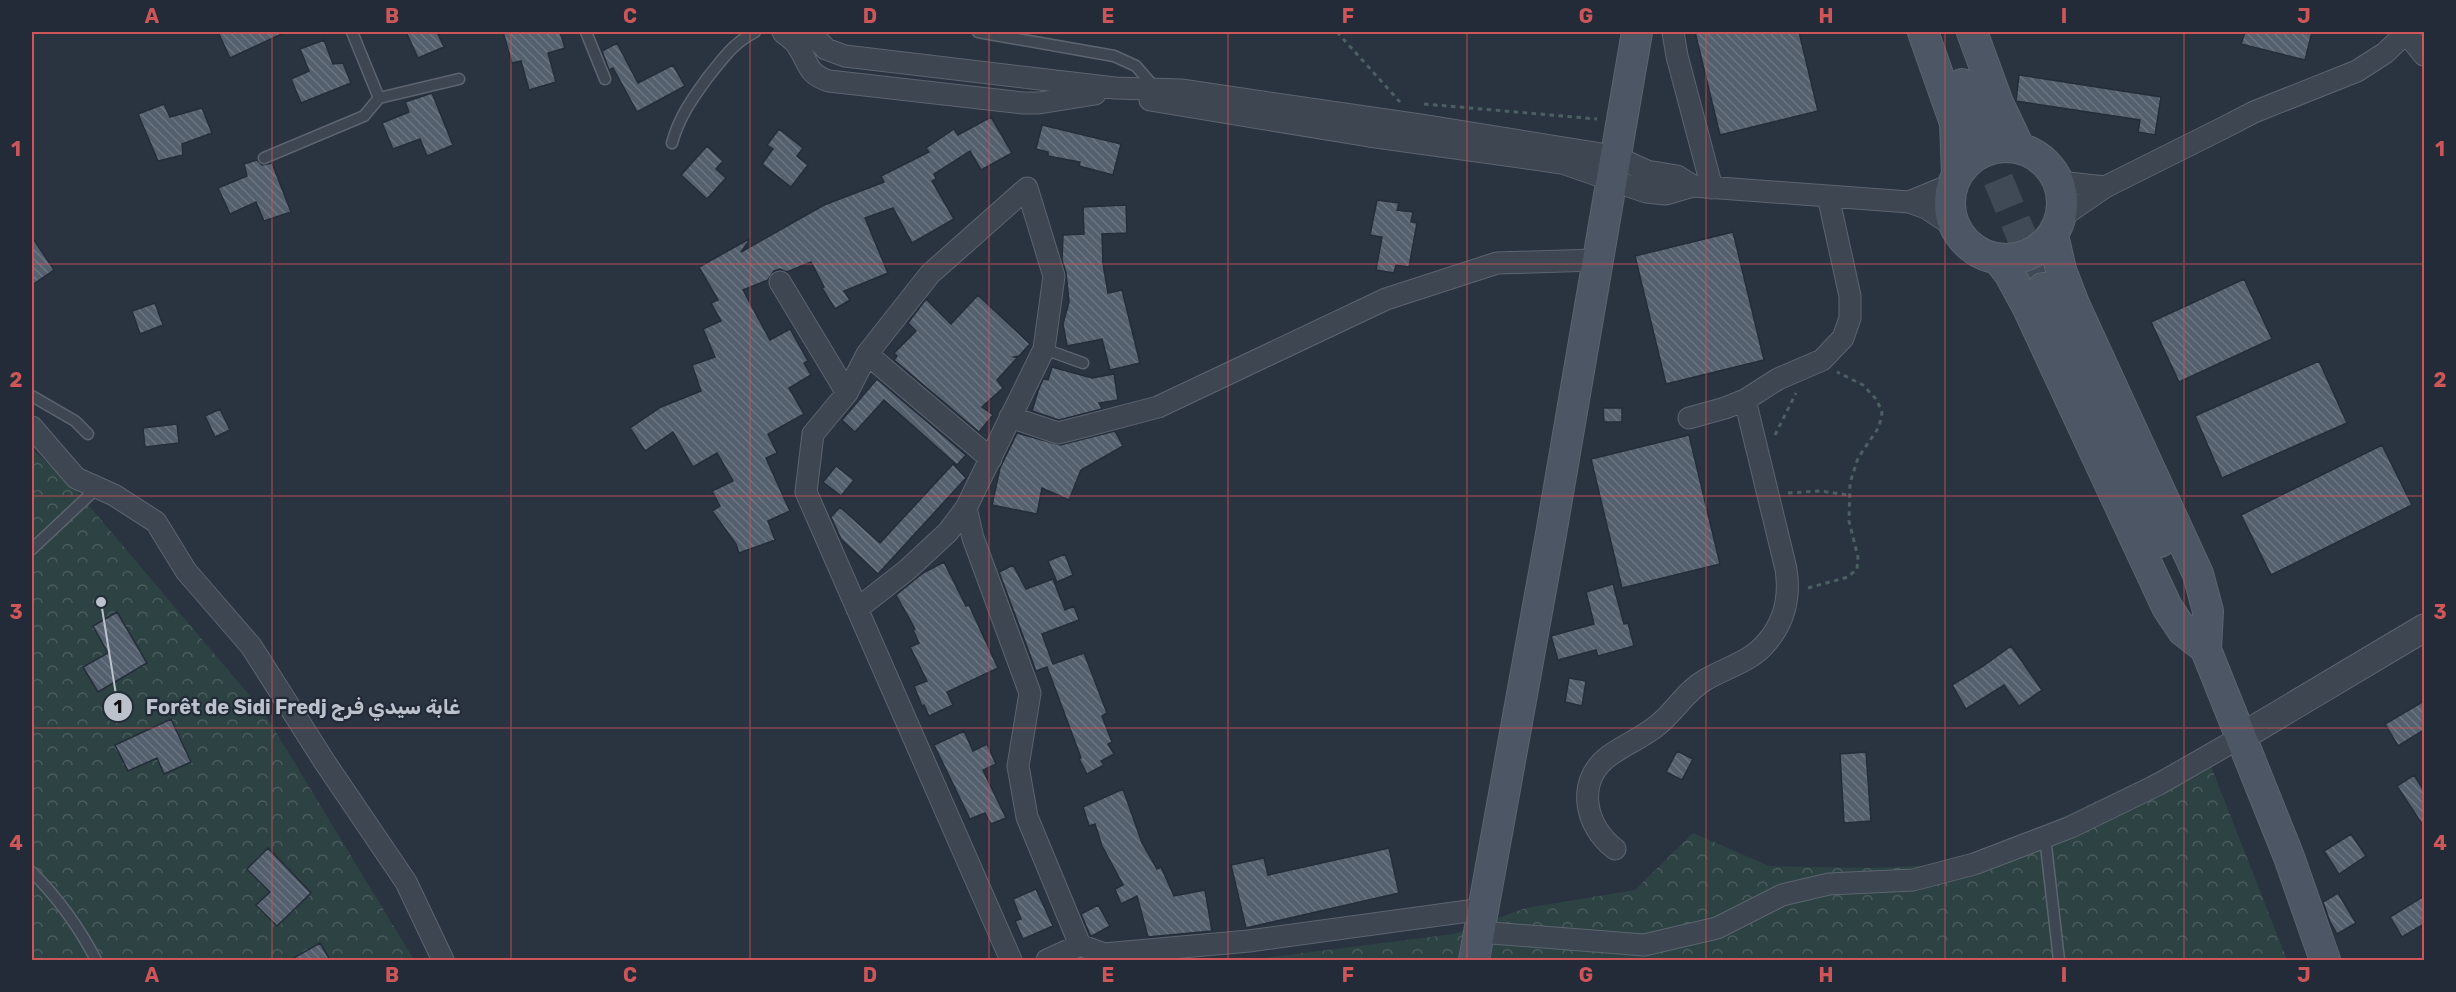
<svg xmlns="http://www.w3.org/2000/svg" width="2456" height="992" font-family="Rubik,'Noto Sans Arabic',sans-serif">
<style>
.forest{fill:url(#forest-crowns)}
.building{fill:url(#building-back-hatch);stroke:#242d39;stroke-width:1.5}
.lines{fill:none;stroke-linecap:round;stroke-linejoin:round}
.secondary-tunnel{stroke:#404956;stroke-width:30;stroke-dasharray:30 15;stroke-linecap:butt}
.service-casing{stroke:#5c646f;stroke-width:13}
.minor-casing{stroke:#5c646f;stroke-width:23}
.tertiary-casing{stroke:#5c646f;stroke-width:29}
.secondary-casing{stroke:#5c646f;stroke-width:32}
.path{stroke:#4c5f61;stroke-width:3;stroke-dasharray:4.5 4.5;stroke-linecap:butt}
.service{stroke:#3e4651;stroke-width:10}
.minor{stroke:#3e4651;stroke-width:21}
.tertiary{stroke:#3e4651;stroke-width:27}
.secondary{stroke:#4c5664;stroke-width:30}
.grid{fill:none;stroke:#ce5659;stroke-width:1.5;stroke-opacity:0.55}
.leader{fill:none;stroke:#bbc2cb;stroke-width:2}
.callout-dot{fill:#bbc2cb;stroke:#222b37;stroke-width:2}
.mark-label{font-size:18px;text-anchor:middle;font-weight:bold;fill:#111}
.callout-label{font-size:20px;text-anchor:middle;font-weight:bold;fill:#bbc2cb;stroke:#222b37;stroke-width:4.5;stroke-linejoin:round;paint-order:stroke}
.neatline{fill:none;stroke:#ce5659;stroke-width:2}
.grid-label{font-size:20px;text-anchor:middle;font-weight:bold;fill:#ce5659}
</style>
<defs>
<pattern id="forest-crowns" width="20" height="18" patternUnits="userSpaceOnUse" patternTransform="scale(1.5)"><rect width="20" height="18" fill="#2d4243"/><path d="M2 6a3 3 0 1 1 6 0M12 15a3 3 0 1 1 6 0" fill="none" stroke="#4a5c5d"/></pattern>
<pattern id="building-back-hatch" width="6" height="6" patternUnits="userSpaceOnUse" patternTransform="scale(1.5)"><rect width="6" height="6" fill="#55606e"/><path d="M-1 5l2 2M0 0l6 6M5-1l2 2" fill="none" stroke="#6c7581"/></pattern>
</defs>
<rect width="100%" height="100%" fill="#2a3441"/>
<path class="forest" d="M32,449L75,489L265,714L414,960H32Z
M2203,746L2287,960H1249L1454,934L1526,908L1635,890L1693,833L1769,866L1871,868L1940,865L2033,831L2145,778Z"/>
<path class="building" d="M218,32H286L230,58Z
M406,32H437L444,47L418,58Z
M503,32H560L565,48L548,53L556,82L529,90L521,61L512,63Z
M1695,32H1799L1818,111L1720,135Z
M2245,32H2312L2305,60L2241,44Z
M324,40L333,64L343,63L351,83L301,103L291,79L309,71L300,49Z
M617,43L638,83L673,65L685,86L637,112L613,68L609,70L602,51Z
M2019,75L2161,97L2155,135L2138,132L2140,120L2016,101Z
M432,93L453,145L427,156L420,139L393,149L382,123L409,112L405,102Z
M164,104L170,117L202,108L212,133L182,144L183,155L158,161L138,114Z
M991,117L1012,153L981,170L970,151L934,174L936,179L932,181L954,219L912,243L893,208L865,218L888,273L844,291L850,300L835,309L822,288L824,287L811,262L787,272L780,269L774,271L768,280L743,290L770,340L790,329L808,361L804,363L811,375L789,388L804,414L768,434L777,453L766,458L790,511L768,521L775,540L739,553L736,544L712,511L720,506L712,491L733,481L717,453L693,467L673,432L645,451L630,428L661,407L701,391L692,365L715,357L703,329L721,321L711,303L718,300L699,267L751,238L741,252L824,205L884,182L881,176L929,152L926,148L954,129L958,135Z
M1042,125L1121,144L1113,175L1079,166L1080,162L1048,156V152L1036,149Z
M779,129L803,148L797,156L808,165L791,187L762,164L773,149L767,145Z
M707,146L723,161L716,169L726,178L707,199L681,175Z
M257,160L262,165L272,163L291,212L264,221L256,202L230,214L218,188L247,176L244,164Z
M1377,200L1399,203L1397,210L1413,212L1411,222L1417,223L1409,267L1396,265L1394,273L1376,270L1382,237L1370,235Z
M1126,205L1127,233L1102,234L1103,264L1108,293L1122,290L1140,363L1110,370L1102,339L1067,346L1063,324L1069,302L1066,273L1062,260L1063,235L1084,234L1083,207Z
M1733,232L1764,360L1666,384L1635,256Z
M32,237L54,270L32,285Z
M2244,279L2272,339L2179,382L2151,322Z
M978,295L1030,344L1019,356L1014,357L1017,358L997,380L1003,388L982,407L993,415L979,432L894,360L897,356L894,353L916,331L908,323L926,299L951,324Z
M155,303L163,325L140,334L132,311Z
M2319,361L2347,423L2222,478L2195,416Z
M1052,367L1092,378L1114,374L1118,400L1099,403L1102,409L1059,420L1032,411L1038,391L1043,379L1048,380Z
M877,379L966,455L957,465L884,400L855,432L842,420Z
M1603,408H1622V422H1604Z
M220,409L230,430L215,437L205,416Z
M177,424L179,443L145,447L143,428Z
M1115,431L1123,446L1081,470L1069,500L1042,488L1037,514L992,505L1000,468L1017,433L1060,445Z
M1689,435L1720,564L1622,588L1591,459Z
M2382,445L2412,505L2271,575L2241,515Z
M953,464L966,478L878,574L841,539L831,517L840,507L880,543Z
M836,466L854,480L841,496L823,482Z
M1065,554L1073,575L1057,582L1048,561Z
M944,562L966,606L969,605L998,668L947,692L953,705L929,716L924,705L922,706L914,686L927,681L910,647L919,643L913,630L915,629L896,595L923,573Z
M1013,565L1026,589L1053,579L1065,610L1074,606L1079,620L1042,634L1053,664L1084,653L1107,713L1102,716L1112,742L1108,744L1114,754L1101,761L1104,765L1087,774L1079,759L1081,758L1047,667L1036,671L999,572Z
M1613,584L1624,624L1628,623L1634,646L1598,656L1596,650L1558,660L1551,636L1594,624L1586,592Z
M117,612L147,663L98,692L83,667L108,653L93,626Z
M2011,646L2042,690L2019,706L2004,685L1966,709L1952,685L1983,666Z
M1569,678L1586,681L1582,706L1565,702Z
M2424,701V730L2398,746L2385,724Z
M171,719L191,762L164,774L157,758L128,771L115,745Z
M964,731L973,751L987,744L996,764L983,770L1006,818L991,824L985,813L970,819L934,745Z
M1677,751L1693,759L1682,780L1666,772Z
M1866,752L1871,821L1844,823L1840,754Z
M2414,775L2424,791V827L2397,786Z
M1123,789L1142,843L1157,869L1161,867L1174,896L1205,890L1212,931L1148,937L1137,896L1121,904L1115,889L1123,885L1102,846L1095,824L1089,826L1083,807Z
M2351,834L2366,856L2339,874L2324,851Z
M268,848L311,893L277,926L256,905L270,892L247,869Z
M1389,848L1399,893L1246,928L1231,865L1264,858L1268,875Z
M1036,889L1053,926L1023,939L1015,921L1021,919L1013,899Z
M2338,893L2356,923L2337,934L2330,922L2323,902Z
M2424,896V924L2402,937L2390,917Z
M1098,905L1110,926L1092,936L1090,935L1081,914Z
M320,943L330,960H290Z"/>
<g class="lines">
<path class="secondary-tunnel" d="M1981,138L2043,288"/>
<defs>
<path id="service" d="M352,32L379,98
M586,32L605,79
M978,32L1114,56L1136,66L1155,88
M672,143C679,117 692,99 708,77C723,59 733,43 755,32
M264,158L364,116L379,98L459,79
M1044,349L1083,363
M32,396L75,421L88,434
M32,549L97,488
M2045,837L2059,960
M32,872C58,898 79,927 96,960"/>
<path id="minor" d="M783,32C787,36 794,40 797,45C809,62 806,74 829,81L1023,103H1039L1095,94
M810,32L826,49L845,56L1115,88L1181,90L1420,125L1614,156L1647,171L1677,176L1693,186L1909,202L1926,208L1955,227
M1673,32L1677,56L1712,188
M2406,33L2424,55
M1150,100L1369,136L1562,163L1646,192L1666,194L1693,186
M2059,182L2105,187
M1909,202L1953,184
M2060,218L2105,187L2225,127L2254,112L2357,71L2385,53L2407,32
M780,282L847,393
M867,354L991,459
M1010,417L1058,433L1082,427L1158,407L1386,299L1497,263L1596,260
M1689,418L1725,408L1745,400L1778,379L1822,360L1843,338L1850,318V296L1828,196
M32,427L76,478L114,495L156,522L186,571L251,646L324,761L406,882L443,960
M966,508L973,538L1030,693L1018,766L1027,817L1080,945
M857,609L907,570L948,532L966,508L1044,349L1054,276L1027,188L930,274L867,354L847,393L813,434L806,492L1011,960
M1615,849C1585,827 1575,781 1609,756C1625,744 1644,737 1659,724C1676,710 1686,691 1705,680C1727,667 1751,662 1767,642C1785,621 1790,595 1786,569L1745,400
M1479,932L1644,945L1717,928L1782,895L1829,884L1913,880L1974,864L2071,827L2159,784L2241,737
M1047,960L1080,945L1104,954L1249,941L1483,909"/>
<path id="tertiary" d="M2241,737L2424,628"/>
<path id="secondary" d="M1923,32L1955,123L1957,174
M1972,32L1998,103L2019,147
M1962,84L1981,138
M1950 203a56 56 0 1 1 112 0a56 56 0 1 1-112 0Z
M1998,259L2009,273L2027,306L2167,607L2183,631L2206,649L2208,611L2198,574L2074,304L2061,270L2053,235
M2043,288L2160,542
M2198,630L2289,857L2325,960
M1474,960L1551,534L1637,32"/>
</defs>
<use href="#service" class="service-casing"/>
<use href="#minor" class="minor-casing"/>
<use href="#tertiary" class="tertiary-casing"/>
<use href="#secondary" class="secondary-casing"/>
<path class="path" d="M1337,32L1400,102
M1424,104L1597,119
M1775,435L1796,393
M1788,493L1820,491L1848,495
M1808,588L1848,577L1857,569L1858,557L1849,521L1850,483L1858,458L1879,427L1882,413L1877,400L1863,385L1837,372"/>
<use href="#service" class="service"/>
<use href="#minor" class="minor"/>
<use href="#tertiary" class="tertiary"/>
<use href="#secondary" class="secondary"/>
</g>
<path class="grid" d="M272,32V960M511,32V960M750,32V960M989,32V960M1228,32V960M1467,32V960M1706,32V960M1945,32V960M2184,32V960M32,264H2424M32,496H2424M32,728H2424"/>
<path class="leader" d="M101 602L118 707"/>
<g class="callout-dot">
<circle cx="101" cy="602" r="6"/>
<circle cx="118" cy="707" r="15"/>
</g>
<g class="mark-label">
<text x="118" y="713">1</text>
</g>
<g class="callout-label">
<text x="303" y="714">Forêt de Sidi Fredj غابة سيدي فرج</text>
</g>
<rect width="2456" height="992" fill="none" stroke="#222b37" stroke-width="66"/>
<rect x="33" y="33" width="2390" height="926" class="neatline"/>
<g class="grid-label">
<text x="152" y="23">A</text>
<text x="392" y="23">B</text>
<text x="630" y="23">C</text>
<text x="870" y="23">D</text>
<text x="1108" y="23">E</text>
<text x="1348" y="23">F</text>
<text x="1586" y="23">G</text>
<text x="1826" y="23">H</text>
<text x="2064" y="23">I</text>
<text x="2304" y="23">J</text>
<text x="16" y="156">1</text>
<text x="2440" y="156">1</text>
<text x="16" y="387">2</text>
<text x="2440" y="387">2</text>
<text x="16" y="619">3</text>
<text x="2440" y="619">3</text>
<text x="16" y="850">4</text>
<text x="2440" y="850">4</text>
<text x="152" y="982">A</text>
<text x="392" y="982">B</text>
<text x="630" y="982">C</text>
<text x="870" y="982">D</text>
<text x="1108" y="982">E</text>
<text x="1348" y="982">F</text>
<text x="1586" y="982">G</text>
<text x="1826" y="982">H</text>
<text x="2064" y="982">I</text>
<text x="2304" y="982">J</text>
</g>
</svg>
